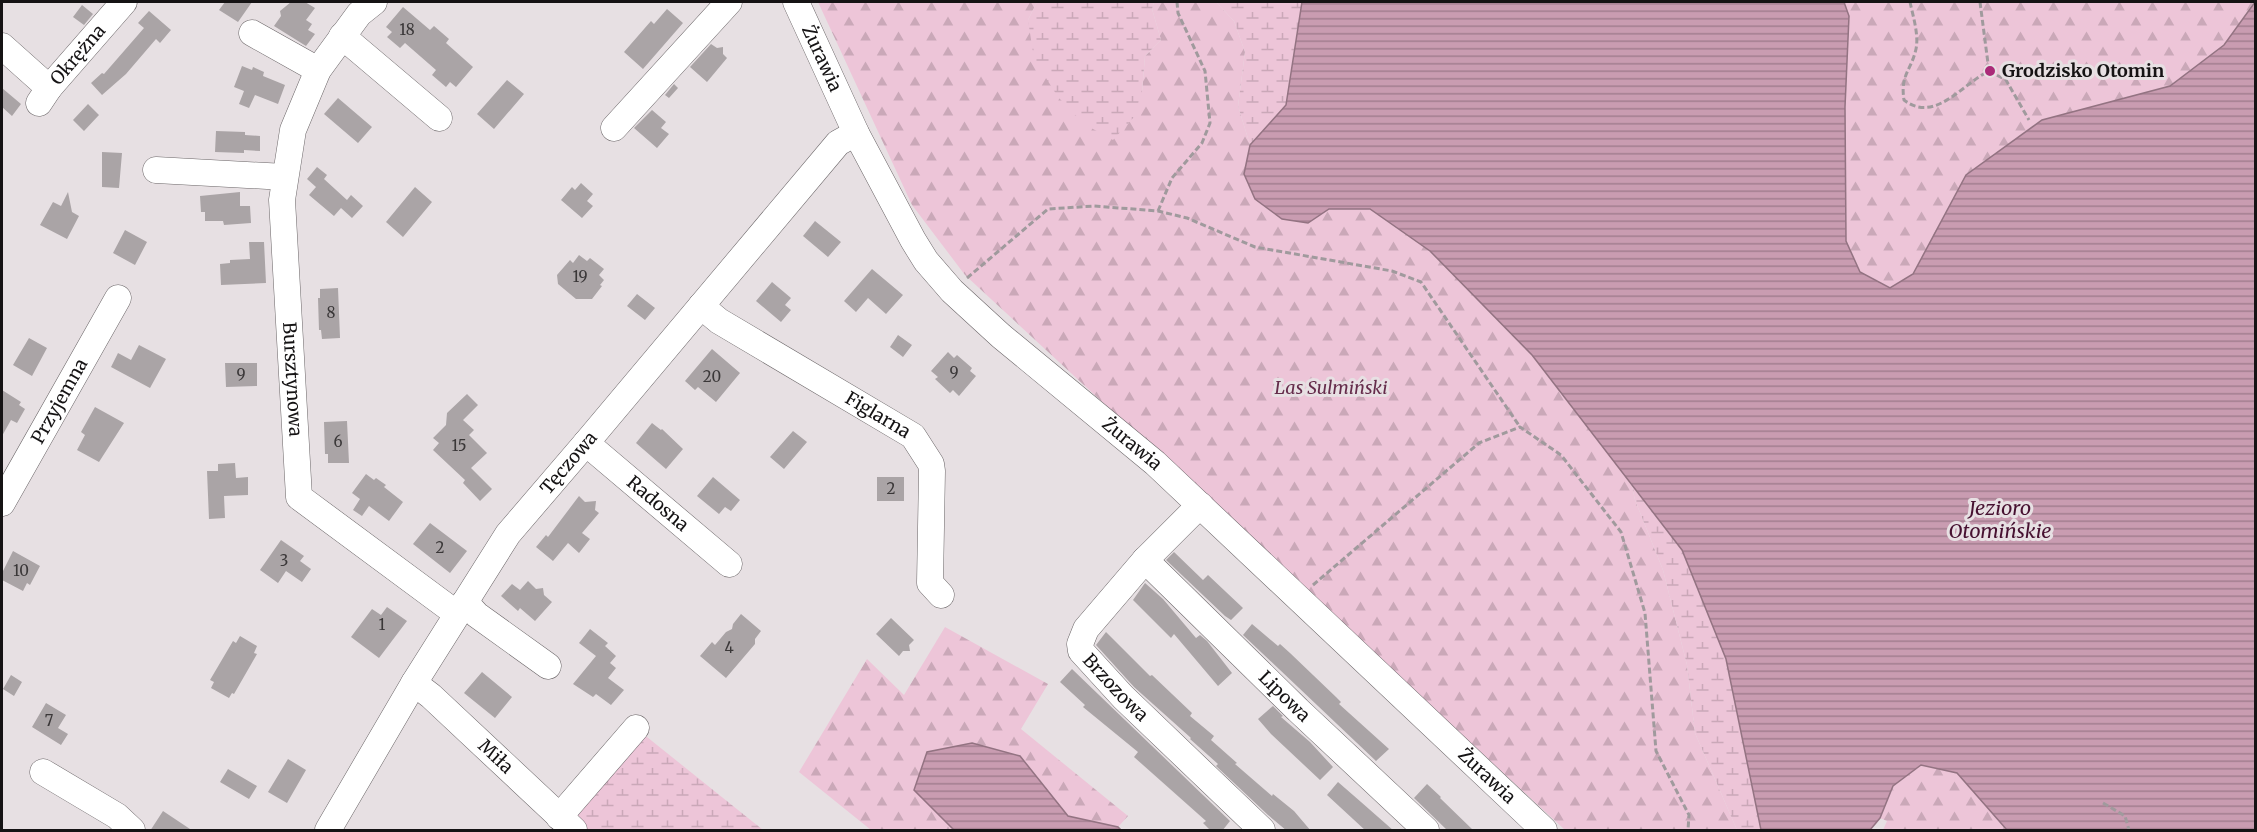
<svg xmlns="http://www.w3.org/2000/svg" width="2257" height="832" font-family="Merriweather,serif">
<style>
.forest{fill:url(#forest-firs)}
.wetland{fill:url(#wetland-marsh)}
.water{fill:url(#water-rules);stroke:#937382;stroke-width:1.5}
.building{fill:#aaa4a6}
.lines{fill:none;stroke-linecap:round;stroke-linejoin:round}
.minor-casing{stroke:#6b6668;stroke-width:27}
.path{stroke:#a09a9d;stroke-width:3;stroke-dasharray:6 3;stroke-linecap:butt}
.minor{stroke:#fff;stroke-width:26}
.poi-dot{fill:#aa2a78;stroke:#e7e0e3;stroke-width:2}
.labels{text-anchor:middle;stroke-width:6;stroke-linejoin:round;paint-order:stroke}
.number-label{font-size:15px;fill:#3a3738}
.street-label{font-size:18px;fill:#151314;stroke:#e7e0e3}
.poi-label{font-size:18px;font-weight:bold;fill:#151314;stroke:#e7e0e3;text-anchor:start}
.park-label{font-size:18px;font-style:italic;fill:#652c4b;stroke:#e7e0e3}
.water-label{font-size:20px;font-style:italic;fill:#471131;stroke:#e7e0e3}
</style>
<defs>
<pattern id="forest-firs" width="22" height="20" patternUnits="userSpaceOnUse" patternTransform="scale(1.5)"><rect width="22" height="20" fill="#edc5d8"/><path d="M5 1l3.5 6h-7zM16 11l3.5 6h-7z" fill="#caa8b8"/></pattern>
<pattern id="wetland-marsh" width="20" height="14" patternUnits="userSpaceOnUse" patternTransform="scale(1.5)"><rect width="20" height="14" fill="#edc5d8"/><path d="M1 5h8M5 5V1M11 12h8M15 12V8" fill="none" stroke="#caa8b8"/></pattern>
<pattern id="water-rules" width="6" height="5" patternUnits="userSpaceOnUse" patternTransform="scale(1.5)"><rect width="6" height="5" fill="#c99cb1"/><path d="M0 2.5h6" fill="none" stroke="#a27e8f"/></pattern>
</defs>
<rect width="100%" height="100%" fill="#e7e0e3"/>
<path class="forest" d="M818,2H1037L1028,20L1142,92L1145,56L1161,40L1152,9L1154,2H1216L1234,21L1245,52L1238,106L1250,145L1244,174L1282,219L1308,223L1329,209H1370L1430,251L1532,355L1631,482L1635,500L1663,570L1687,665L1695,733L1737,830H1565L965,275L912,205Z
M1844,2H2254L2224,45L2170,86L2042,120L1966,175L1913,274L1890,289L1860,272L1846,241L1845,107L1849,16Z
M945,627L1048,684L1021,729L1128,816L1118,827L1068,816L1020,756L954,830H871L799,772L867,659L904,695Z
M1921,765L1957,773L2007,830H1883L1887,821L1880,818L1893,786Z"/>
<path class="wetland" d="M1037,2H1154L1152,9L1161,40L1145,56L1142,92L1134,117L1113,140L1084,124L1058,97L1034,59L1028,20Z
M1216,2H1302L1286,105L1250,145L1238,106L1245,52L1234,21Z
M1631,482L1682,550L1726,659L1761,830H1737L1695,733L1687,665L1663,570L1635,500Z
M642,733L763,830H585L569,817Z"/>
<path class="water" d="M1302,2H1844L1849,16L1845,107L1846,241L1860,272L1890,288L1913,274L1966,175L2042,120L2170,86L2224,45L2255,2V830H2007L1957,773L1921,765L1893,786L1880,818L1870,830H1761L1726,659L1682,550L1532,355L1430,251L1370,209H1329L1308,223L1282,219L1255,199L1244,174L1250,145L1286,105Z
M972,743L1020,756L1068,816L1118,827L1121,830H954L914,790L927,752Z"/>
<path class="building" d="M225,2H252L238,22L219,10Z
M291,2H305L315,8L306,20L312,24L308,30L315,34L306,46L274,26L281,16L280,11Z
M82,5L93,14L84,25L73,17Z
M403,7L430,30L434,26L449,39L446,43L473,67L456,87L450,82L446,87L432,75L436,70L405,43L400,48L387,37L392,32L386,27Z
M667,9L683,23L643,69L624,52L651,21L654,24Z
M149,11L171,30L160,43L156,39L126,74L102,95L91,83L102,73L104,74L144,28L138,23Z
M711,44L717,48L723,47V54L727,58L707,82L690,67Z
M242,66L252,70L253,67L264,72L263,76L285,85L278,104L255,95L249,108L239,104L244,91L234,87Z
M507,80L524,94L494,129L477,114Z
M674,84L678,88L669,98L665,95Z
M2,88L21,104L12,116L2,107Z
M338,98L372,127L358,143L324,114Z
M88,104L99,115L84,131L73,120Z
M652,110L666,122L661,128L669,134L657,148L634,128Z
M216,131L245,132V135L260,136V151L244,150V153L215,152Z
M102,152L122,153L119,188L102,187Z
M317,167L327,175L324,179L347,200L351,195L363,206L352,218L341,208L334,216L309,195L316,187L307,179Z
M581,183L593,194L587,201L593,206L582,218L561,200L572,187L575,190Z
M415,187L432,202L403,237L386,222Z
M68,192L72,212L79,216L67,239L40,225L53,202L61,206Z
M240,192V206H250L251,223L224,225L223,221H205V212H201L200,196Z
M815,221L841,242L828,257L803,236Z
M125,230L147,242L135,265L113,253Z
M249,242H264L266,283L221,285L220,264L230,263V260L250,259Z
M579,255L587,261L590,258L604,269L599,275L604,280L600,285L602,286L592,299H576L558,284L557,275L570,260L573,263Z
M872,269L903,295L886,314L868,298L856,312L844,301Z
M772,282L791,298L785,305L791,310L781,322L756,301Z
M338,288L340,338L322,339L321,330H319L318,298H320V289Z
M637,294L655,308L645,320L627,306Z
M898,335L912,345L903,357L890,347Z
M29,338L47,348L32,376L13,365Z
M139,345L166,359L150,388L111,367L118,353L131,360Z
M712,349L740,373L716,402L698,387L695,390L685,381Z
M948,352L954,358L957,355L972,368L970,371L976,376L959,396L953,390L950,393L935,379L938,377L931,371Z
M225,363H257V386L226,387Z
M2,390L21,402L19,405L25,409L17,423L11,420L2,436Z
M467,394L478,405L463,420L474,430L469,435L487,453L471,468L492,489L480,501L463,483L465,480L433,450L439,443L433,438L446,425L447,413Z
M95,407L124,423L99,462L77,450L85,435L81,432Z
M347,421L349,463H328V454H325L324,422Z
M652,423L661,430L662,429L683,449L666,469L636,443Z
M793,431L807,442L784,469L770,457Z
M235,463L236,478L248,477V495L224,496L225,518L209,519L207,471H218V464Z
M366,474L374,480L376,478L386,485L384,487L403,502L389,521L369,506L362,516L353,510L360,499L352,493Z
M713,477L740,500L731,511L725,507L719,514L697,496Z
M877,477H904V501H877Z
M579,496L585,502L596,501L595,510L599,513L582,533L590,539L579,553L568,543L553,561L536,547L546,535L548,537Z
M430,523L467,551L450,573L413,544Z
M281,540L304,556L300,561L311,569L302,582L286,571L278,583L260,570Z
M13,551L40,566L30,585L27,583L23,591L2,580V573Z
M1174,552L1203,580L1208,575L1243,608L1231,620L1225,616L1166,560Z
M528,581L536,589L543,588L544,595L552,602L535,621L520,608L518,611L501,596L512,584L520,590Z
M1145,583L1163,599L1196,638L1200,635L1207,641L1232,673L1218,686L1174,634L1171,638L1133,600Z
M387,607L407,621L379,658L351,637L372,609L381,615Z
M741,614L761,631L755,639V644L726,678L700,656L712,642L715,645L726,632L732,629L733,624Z
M891,618L914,640L909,645L910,651H903L899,656L876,634Z
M1252,624L1278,646L1280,644L1290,653L1336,697L1341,702L1339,704L1389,749L1376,761L1243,635Z
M590,629L608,643L605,646L616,656L610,663L616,668L608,678L624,690L611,705L596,694L593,697L573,684L596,656L579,643Z
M1106,632L1150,676L1152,675L1192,713L1190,716L1214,736L1211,740L1237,763L1235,764L1272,796L1273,794L1294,811L1311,831H1287L1268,815L1216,766L1218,764L1190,739L1191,738L1134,687L1096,645Z
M240,636L257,646L254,653L257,654L234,694L232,693L229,698L211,688L214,682L210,680L233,641L236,643Z
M1072,669L1230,821L1222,831H1211L1203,823L1206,821L1134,757L1138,752L1083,707L1085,705L1060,682Z
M482,672L512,697L495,718L464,693Z
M11,675L22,682L14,696L3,689Z
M46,703L66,715L58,728L68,734L61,745L32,727Z
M1273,706L1283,716L1281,717L1310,742L1333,767L1320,780L1271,734L1258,719Z
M288,759L306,770L287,803L268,792Z
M228,769L257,786L249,799L220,782Z
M1338,782L1361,802L1394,831H1366L1327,795Z
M1427,784L1441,797L1440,798L1474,831H1448L1414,798Z
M163,811L193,831H150Z"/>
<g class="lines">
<defs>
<g id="minor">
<path id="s1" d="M374,2L359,14L318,70L293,130L282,200L299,497L457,614"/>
<path id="s2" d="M796,2L856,133L913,240L926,261L952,291L1001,336L1155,463L1544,830"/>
<path d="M252,33L318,70"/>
<path d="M342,36L439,118"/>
<path d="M2,46L49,88"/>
<path id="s3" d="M39,103L49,88L124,2"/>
<path d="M614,128L729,2"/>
<path d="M156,170L285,177"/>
<path id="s4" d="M701,306L719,321L913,436L931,464L932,471L930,583L941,595"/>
<path id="s5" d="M586,443L729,564"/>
<path id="s6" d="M2,503L118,298"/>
<path id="s7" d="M1200,505L1145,560L1086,629L1080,644L1081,651L1123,697L1262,830"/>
<path id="s8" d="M1145,560L1298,710L1426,830"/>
<path d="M465,602L477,615L548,666"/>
<path id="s9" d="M414,683L431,696L574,830"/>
<path d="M43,772L117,816L132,830"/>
<path d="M559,817L636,728"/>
<path id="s10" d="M328,830L414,683L508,534L586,443L838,143L856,133"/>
</g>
</defs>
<use href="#minor" class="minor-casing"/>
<path class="path" d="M1910,2C1913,16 1919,35 1916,49C1911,71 1900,75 1904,100C1935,124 1962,84 1989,71
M1980,2L1989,71
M1989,71L2006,80L2029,120
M1158,211L1172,178L1202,143L1210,123L1205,71L1178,13L1177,2
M967,278L1048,209L1094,206L1158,211L1187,218L1255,247L1392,271L1421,282L1520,427
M1313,585L1479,443L1520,427L1561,455L1621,532L1645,613L1656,751L1689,815L1688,830
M2103,803L2125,816L2129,830"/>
<use href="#minor" class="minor"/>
</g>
<circle class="poi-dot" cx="1990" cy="71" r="6"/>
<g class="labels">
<g class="number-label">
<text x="407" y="35">18</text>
<text x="580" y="282">19</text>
<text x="331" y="318">8</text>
<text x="954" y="378">9</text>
<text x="241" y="380">9</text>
<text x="712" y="382">20</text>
<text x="338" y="447">6</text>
<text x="459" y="451">15</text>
<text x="891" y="494">2</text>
<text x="440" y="553">2</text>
<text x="284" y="566">3</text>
<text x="21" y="576">10</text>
<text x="382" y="630">1</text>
<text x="729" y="653">4</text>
<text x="49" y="726">7</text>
</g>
<g class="street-label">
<text dy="6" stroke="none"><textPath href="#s3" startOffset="62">Okrężna</textPath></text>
<text dy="6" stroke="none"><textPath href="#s2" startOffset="62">Żurawia</textPath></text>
<text dy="6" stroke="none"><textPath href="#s1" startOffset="404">Bursztynowa</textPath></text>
<text dy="6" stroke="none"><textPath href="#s6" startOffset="117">Przyjemna</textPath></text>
<text dy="6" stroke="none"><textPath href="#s4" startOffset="208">Figlarna</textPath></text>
<text dy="6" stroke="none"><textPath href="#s2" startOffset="566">Żurawia</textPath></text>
<text dy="6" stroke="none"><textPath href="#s10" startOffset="440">Tęczowa</textPath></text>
<text dy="6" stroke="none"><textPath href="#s5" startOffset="94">Radosna</textPath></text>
<text dy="6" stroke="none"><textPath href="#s7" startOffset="242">Brzozowa</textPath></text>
<text dy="6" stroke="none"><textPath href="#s8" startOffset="195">Lipowa</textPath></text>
<text dy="6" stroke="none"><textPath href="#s9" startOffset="110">Miła</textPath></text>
<text dy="6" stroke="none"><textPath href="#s2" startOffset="1052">Żurawia</textPath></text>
</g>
<g class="poi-label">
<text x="2002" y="77">Grodzisko Otomin</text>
</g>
<g class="park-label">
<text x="1331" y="394">Las Sulmiński</text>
</g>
<g class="water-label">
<text x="2000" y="515">Jezioro<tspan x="2000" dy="23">Otomińskie</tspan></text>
</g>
</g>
<rect width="2257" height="832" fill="none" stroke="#151314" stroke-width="6"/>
</svg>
